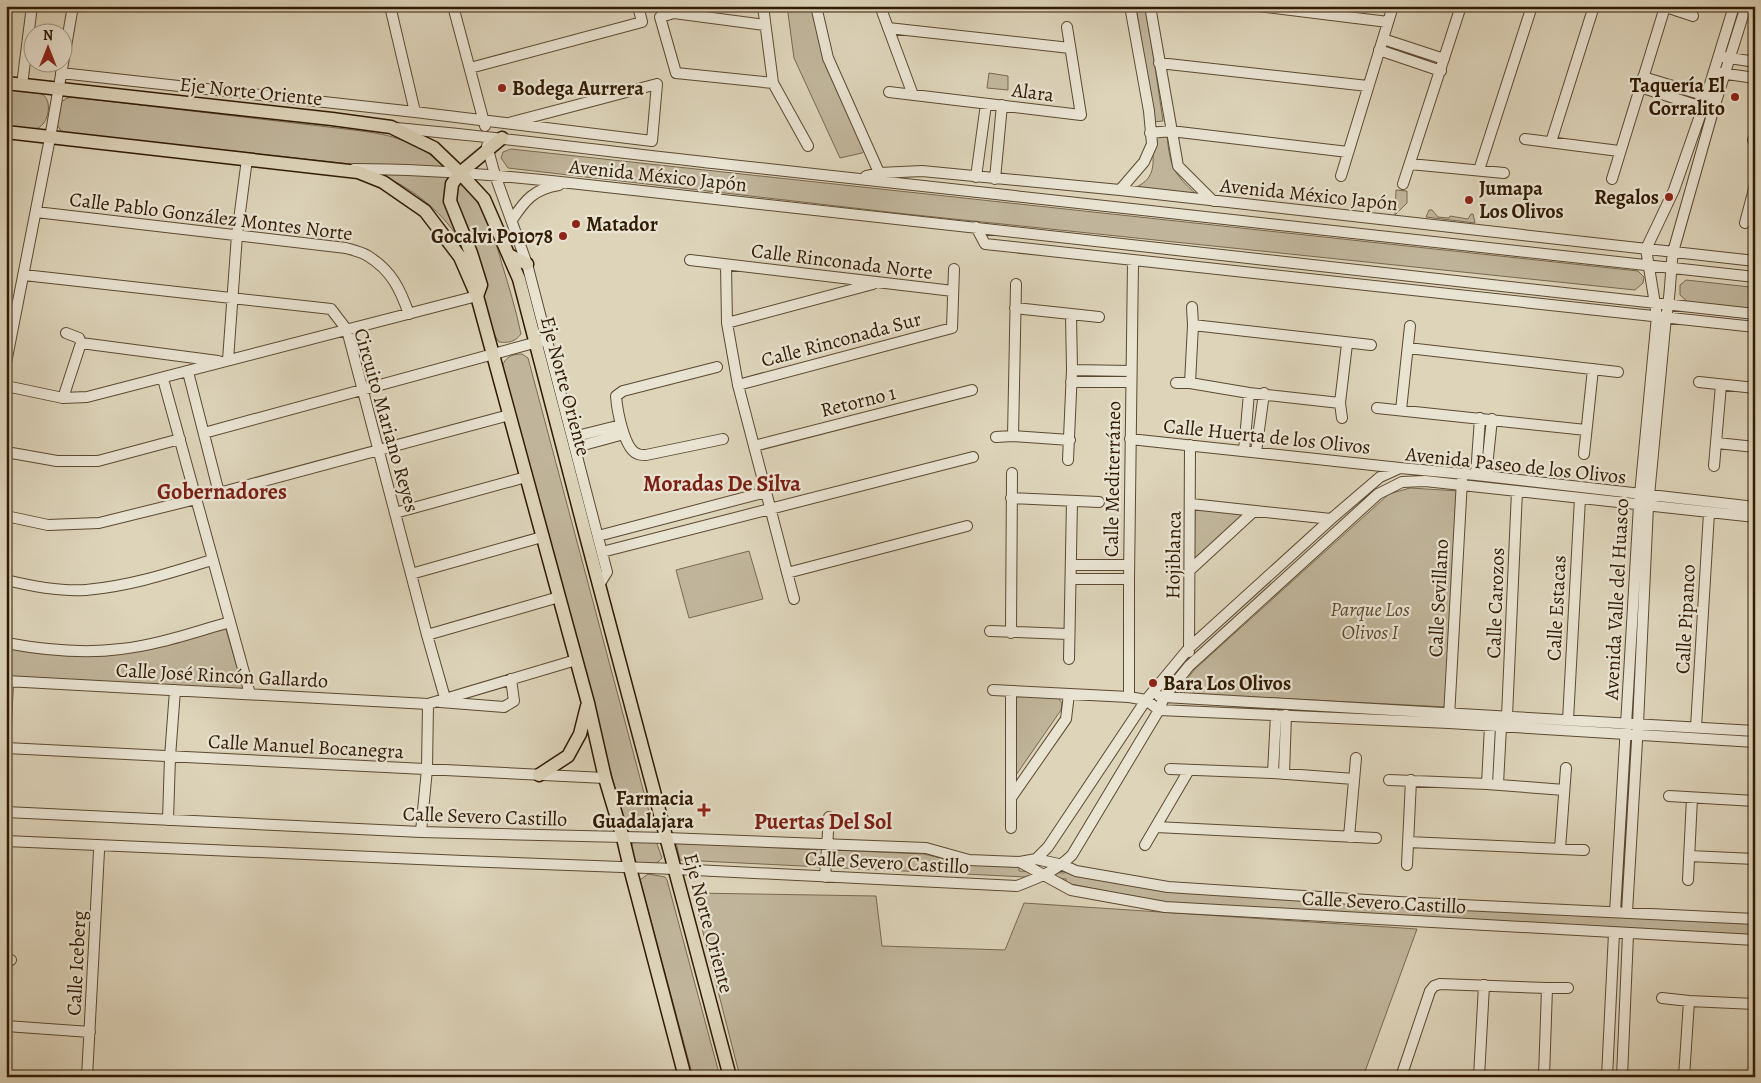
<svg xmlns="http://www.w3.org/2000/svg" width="1761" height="1083" font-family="Alegreya,serif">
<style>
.green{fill:#c0b59b;stroke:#78684f}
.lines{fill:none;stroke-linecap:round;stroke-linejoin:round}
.minor-casing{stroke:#5c4931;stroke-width:12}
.major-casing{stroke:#311b03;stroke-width:15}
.minor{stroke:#e9e3d2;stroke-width:10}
.major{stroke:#ddd4ba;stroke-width:12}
.poi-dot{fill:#8f2418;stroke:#e9e3d2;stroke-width:2}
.labels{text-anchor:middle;stroke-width:4.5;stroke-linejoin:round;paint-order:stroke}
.poi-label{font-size:20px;font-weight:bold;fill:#311b03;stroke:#e9e3d2;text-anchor:end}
.street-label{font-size:20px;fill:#311b03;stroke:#e9e3d2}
.park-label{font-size:20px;font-style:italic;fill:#5c4931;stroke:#e9e3d2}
.quarter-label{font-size:22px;font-weight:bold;fill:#7a1f14;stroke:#e9e3d2}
</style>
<rect width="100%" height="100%" fill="#ddd4ba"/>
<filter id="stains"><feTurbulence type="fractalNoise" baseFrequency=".004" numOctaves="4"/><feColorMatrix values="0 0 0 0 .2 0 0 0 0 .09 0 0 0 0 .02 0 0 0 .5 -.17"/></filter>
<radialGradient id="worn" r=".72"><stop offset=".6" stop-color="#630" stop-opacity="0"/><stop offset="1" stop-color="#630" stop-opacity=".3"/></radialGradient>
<path class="green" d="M787,6H815L820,33L866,149L862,153L840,158L794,58Z
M1136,6H1146L1163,121L1153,122Z
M989,73L1008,76V90L987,88Z
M6,90C16,91 33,90 42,94C54,101 48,128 34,129C25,130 15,127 6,126Z
M72,97L354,130C369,132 385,134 399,139C433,150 464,180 482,210C491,226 497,246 502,264C509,287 516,310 521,334C515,342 509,343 499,342L493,333C487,313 480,294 474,274C471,266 469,256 465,249C441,205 398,177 350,164L62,132L57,125L60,103L67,98Z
M1167,135C1170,167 1173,173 1197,195L1134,188C1159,178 1153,159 1151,137Z
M511,149L1638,271L1644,277L1643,283L1635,290L906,214L508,168L501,158L503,152Z
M1396,190L1407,191V203L1395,215Z
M1429,210H1432L1438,217L1449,218L1450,216L1468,219L1471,214H1473L1475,223L1426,217Z
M1686,280L1750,287L1752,282H1755V309L1688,302L1680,295V285Z
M522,354L528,358L652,823C646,831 633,831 625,825L502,367C505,357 512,354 522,354Z
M1410,488L1459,491L1447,707L1176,693L1195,669L1389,494Z
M1195,508L1247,514L1194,561Z
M749,551L763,599L689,618L676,570Z
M225,626L244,691L6,676V648L90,656Z
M1016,696L1058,698L1062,703L1061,710L1016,775Z
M637,840L656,841L662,858C655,867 644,866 634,861L631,849L632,844Z
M676,842L817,850V860L832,861V850L924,854L964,864L1019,866V871L1065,873L1066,871L1173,891L1755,921V935L1170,904L1066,883V879L680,860Z
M648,874L665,877L667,880L720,1077H693L640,880Z
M693,893L876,896L882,946L1005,950L1024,903L1417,929L1363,1077H740Z"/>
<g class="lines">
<defs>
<path id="minor" d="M390,6L415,112
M453,6L485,126
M763,6L773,83L808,146
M816,6L828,58L881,177
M880,6L913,95
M1150,6L1178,166L1213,201
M1258,6L1388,22
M1663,6L1693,16
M765,25L674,13L660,17L676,73L773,83
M888,28L1070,48
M1383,39L1444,59
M1379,50L1441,71
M1724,57L1755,62
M1159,63L1368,86
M470,68L642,22L638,6
M61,73L415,112L652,141L657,84L509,123
M1720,73L1755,78
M1643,77L1713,98
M22,85L32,6
M1640,87L1708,109
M889,92L1081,115L1067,27
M396,128C508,138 619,153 731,165C1072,201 1413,240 1755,277
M1150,133L1171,131L1348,152
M1525,139L1619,151
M1753,140H1755
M1551,142L1594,6
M487,146L495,175L527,264L607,572L599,585
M1410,164L1504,173
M354,169C427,169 498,175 570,183L1755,314
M1479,170L1532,6
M866,176L879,173L922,171L1120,190L1755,261
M1341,176L1393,6
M976,177L986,104
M995,179L1002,105
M1612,179L1665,7
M1403,184L1461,6
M1120,190L1144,162L1152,144L1149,111L1130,6
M36,212L346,248C353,250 362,252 368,256C392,271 400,289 409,314
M512,220C525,200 534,189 559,185
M1745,223L1755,185
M976,227L985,244L1755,327
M690,260L953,291
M726,265L727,323L738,385L794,599
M24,275L331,309L347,330L427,635L445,698
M1015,308L1099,317
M727,323L873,284
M1193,325L1371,345
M66,333L79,338L81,343
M1408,348L1618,372
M228,360L237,235L247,159
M6,363L50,138L73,6
M717,367L623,391L616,396C617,409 624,450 638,454C640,455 643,455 646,455L723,439
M1072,370L1131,371
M188,372L219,493L509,415
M163,379L250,694
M1071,382H1131
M1699,382L1755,388
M1176,383H1190L1249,393L1340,403
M1190,383L1193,325L1192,307
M738,385L952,328L954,269
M6,386L63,398L87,397L477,296
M63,398L81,343L218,361
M1377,408L1586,430
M1401,410L1410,326
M1342,418L1340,403L1347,344
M204,433L541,341
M1013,436L1016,284
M573,437L621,425
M996,437L1013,436L1070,440
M1130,439L1400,468
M1717,443L1755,447
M754,446L972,390
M576,447L624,434
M1244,451L1249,393
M6,452L57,461H98L180,439
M1256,452L1264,393
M1584,454L1593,369
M1068,460L1072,370L1071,314
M1714,466L1721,385
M1476,475L1480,418
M1486,476L1492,419
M1011,498L1099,502
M1191,504L1331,519
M395,513L526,477
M6,516L48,525L99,523L196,499
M598,536L766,492
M602,552L973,457
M1071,565H1129
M1190,570L1254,511
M787,573L967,526
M411,574L542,537
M1071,579H1129
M6,580C31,586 61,592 86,590C131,586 170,573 212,560
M990,631L1068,634
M1011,633L1012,473
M427,635L559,597
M6,643C44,650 83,654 121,649C158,645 194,632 230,622
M1189,652L1190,445
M1069,659L1072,501
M6,681L428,704L576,660
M993,690L1129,697L1146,700L1159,710L1449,723L1755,742
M1011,691V828
M1159,696L1164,697L1755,731
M1129,697V579L1133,261
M440,702L504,707L514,701L511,679
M1507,716L1517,491
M1449,717L1462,480
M1568,720L1580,498
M6,727L8,681
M1696,727L1709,513
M6,748L605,778
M1170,769L1273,773L1354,779
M1273,773L1276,715
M1284,774L1286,715
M1389,780L1487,784L1564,790
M1487,784L1490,726
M1498,784L1501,727
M1669,796L1755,801
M1011,798L1066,719L1069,694
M6,812L421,832L666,838L926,848L969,860L1020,862L1036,859L1063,865L1076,871L1168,887L1398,902L1755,919
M168,820L170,757L175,690
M1156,827L1376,838
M421,832L427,769L428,704
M1349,837L1356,758
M6,841L463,861L675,869L1017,886C1038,878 1056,871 1072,855L1159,710L1164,697L1189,666L1378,494L1402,482L1425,481L1755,517
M1408,842L1584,850
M1145,845L1189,770
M1560,849L1566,768
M1689,856L1755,859
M1036,859L1048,847L1146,700L1189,648L1331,519L1380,477L1400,468L1476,475L1755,507
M1020,862L1071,890L1165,907L1755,940
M1407,865L1411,780
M825,877L829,817
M1688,880L1692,798
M1615,912L1639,505L1657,316L1646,249L1674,190L1703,107L1734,6
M1627,912L1638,724L1648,506L1666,317C1671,295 1670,273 1673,252L1713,111L1746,6
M6,960H11
M1547,988H1568
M1662,998L1689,1001L1755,1004
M6,1026L90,1032
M87,1077L99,851
M1401,1077L1430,991L1434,986L1440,984L1547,988L1544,1077
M1479,1077L1484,985
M1607,1077L1614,933
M1622,1077L1628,934
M1684,1077L1689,1001"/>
<path id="major" d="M6,83L332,119L391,127L434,148L460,173L484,199L519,279L586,536L730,1077
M6,132L358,172L383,182L425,211L460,257L477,296L588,703L605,778L623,838L630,868L685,1077
M509,255L527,264
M477,296L481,285L471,253L450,201L452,184L460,173L502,138
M539,775L568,756L580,734L587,706"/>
</defs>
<use href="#minor" class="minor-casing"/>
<use href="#major" class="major-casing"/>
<use href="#minor" class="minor"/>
<use href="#major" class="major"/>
</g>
<g class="poi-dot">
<circle cx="502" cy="88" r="5"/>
<circle cx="1735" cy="97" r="5"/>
<circle cx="1669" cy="197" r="5"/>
<circle cx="1469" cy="200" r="5"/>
<circle cx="576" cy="224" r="5"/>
<circle cx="563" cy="236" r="5"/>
<circle cx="1153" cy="683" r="5"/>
<path d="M701.5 802.5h5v5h5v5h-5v5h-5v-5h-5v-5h5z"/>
</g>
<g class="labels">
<g class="poi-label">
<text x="1725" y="92">Taquería El<tspan x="1725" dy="23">Corralito</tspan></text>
<text x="512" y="95" text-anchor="start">Bodega Aurrera</text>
<text x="1479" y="195" text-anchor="start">Jumapa<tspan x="1479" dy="23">Los Olivos</tspan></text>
<text x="1659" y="204">Regalos</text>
<text x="586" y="231" text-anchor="start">Matador</text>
<text x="553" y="243">Gocalvi P01078</text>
<text x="1163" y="690" text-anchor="start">Bara Los Olivos</text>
<text x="694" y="805">Farmacia<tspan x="694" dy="23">Guadalajara</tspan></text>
</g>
<g class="street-label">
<text transform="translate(251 91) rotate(6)" y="7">Eje Norte Oriente</text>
<text transform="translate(1033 92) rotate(7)" y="7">Alara</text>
<text transform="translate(658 175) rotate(6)" y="7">Avenida México Japón</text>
<text transform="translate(1309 194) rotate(6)" y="7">Avenida México Japón</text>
<text transform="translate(211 216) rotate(7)" y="7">Calle Pablo González Montes Norte</text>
<text transform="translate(842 261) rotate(7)" y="7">Calle Rinconada Norte</text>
<text transform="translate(841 339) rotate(-15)" y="7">Calle Rinconada Sur</text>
<text transform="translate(566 386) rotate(75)" y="7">Eje Norte Oriente</text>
<text transform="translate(858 401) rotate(-14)" y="7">Retorno 1</text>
<text transform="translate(387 420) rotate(74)" y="7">Circuito Mariano Reyes</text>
<text transform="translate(1267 436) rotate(6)" y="7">Calle Huerta de los Olivos</text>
<text transform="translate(1516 465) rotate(6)" y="7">Avenida Paseo de los Olivos</text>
<text transform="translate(1112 479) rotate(-89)" y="7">Calle Mediterráneo</text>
<text transform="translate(1173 555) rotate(-89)" y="7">Hojiblanca</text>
<text transform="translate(1438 598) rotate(-87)" y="7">Calle Sevillano</text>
<text transform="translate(1616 599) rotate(-87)" y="7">Avenida Valle del Huasco</text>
<text transform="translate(1495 603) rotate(-88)" y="7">Calle Carozos</text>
<text transform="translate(1556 608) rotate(-87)" y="7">Calle Estacas</text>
<text transform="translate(1685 619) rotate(-87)" y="7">Calle Pipanco</text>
<text transform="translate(222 675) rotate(3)" y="7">Calle José Rincón Gallardo</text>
<text transform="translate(306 746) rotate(3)" y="7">Calle Manuel Bocanegra</text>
<text transform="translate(485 816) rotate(2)" y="7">Calle Severo Castillo</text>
<text transform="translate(887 862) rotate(3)" y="7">Calle Severo Castillo</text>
<text transform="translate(1384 902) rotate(3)" y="7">Calle Severo Castillo</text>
<text transform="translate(709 923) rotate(75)" y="7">Eje Norte Oriente</text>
<text transform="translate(76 963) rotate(-87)" y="7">Calle Iceberg</text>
</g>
<g class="park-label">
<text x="1370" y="616">Parque Los<tspan x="1370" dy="23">Olivos I</tspan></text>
</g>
<g class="quarter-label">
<text x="722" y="491">Moradas De Silva</text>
<text x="222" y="499">Gobernadores</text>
<text x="823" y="829">Puertas Del Sol</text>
</g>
</g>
<rect width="1761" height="1083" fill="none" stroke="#ddd4ba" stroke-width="25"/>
<rect x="8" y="8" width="1746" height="1068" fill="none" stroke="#311b03" stroke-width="2.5"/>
<rect x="12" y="12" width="1736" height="1058" fill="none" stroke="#311b03"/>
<g transform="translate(48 48)"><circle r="24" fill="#e9e3d2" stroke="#9f937f"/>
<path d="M0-4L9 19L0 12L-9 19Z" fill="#8f2418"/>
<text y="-8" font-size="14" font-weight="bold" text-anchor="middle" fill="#311b03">N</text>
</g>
<rect width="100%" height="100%" filter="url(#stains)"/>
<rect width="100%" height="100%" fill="url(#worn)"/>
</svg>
